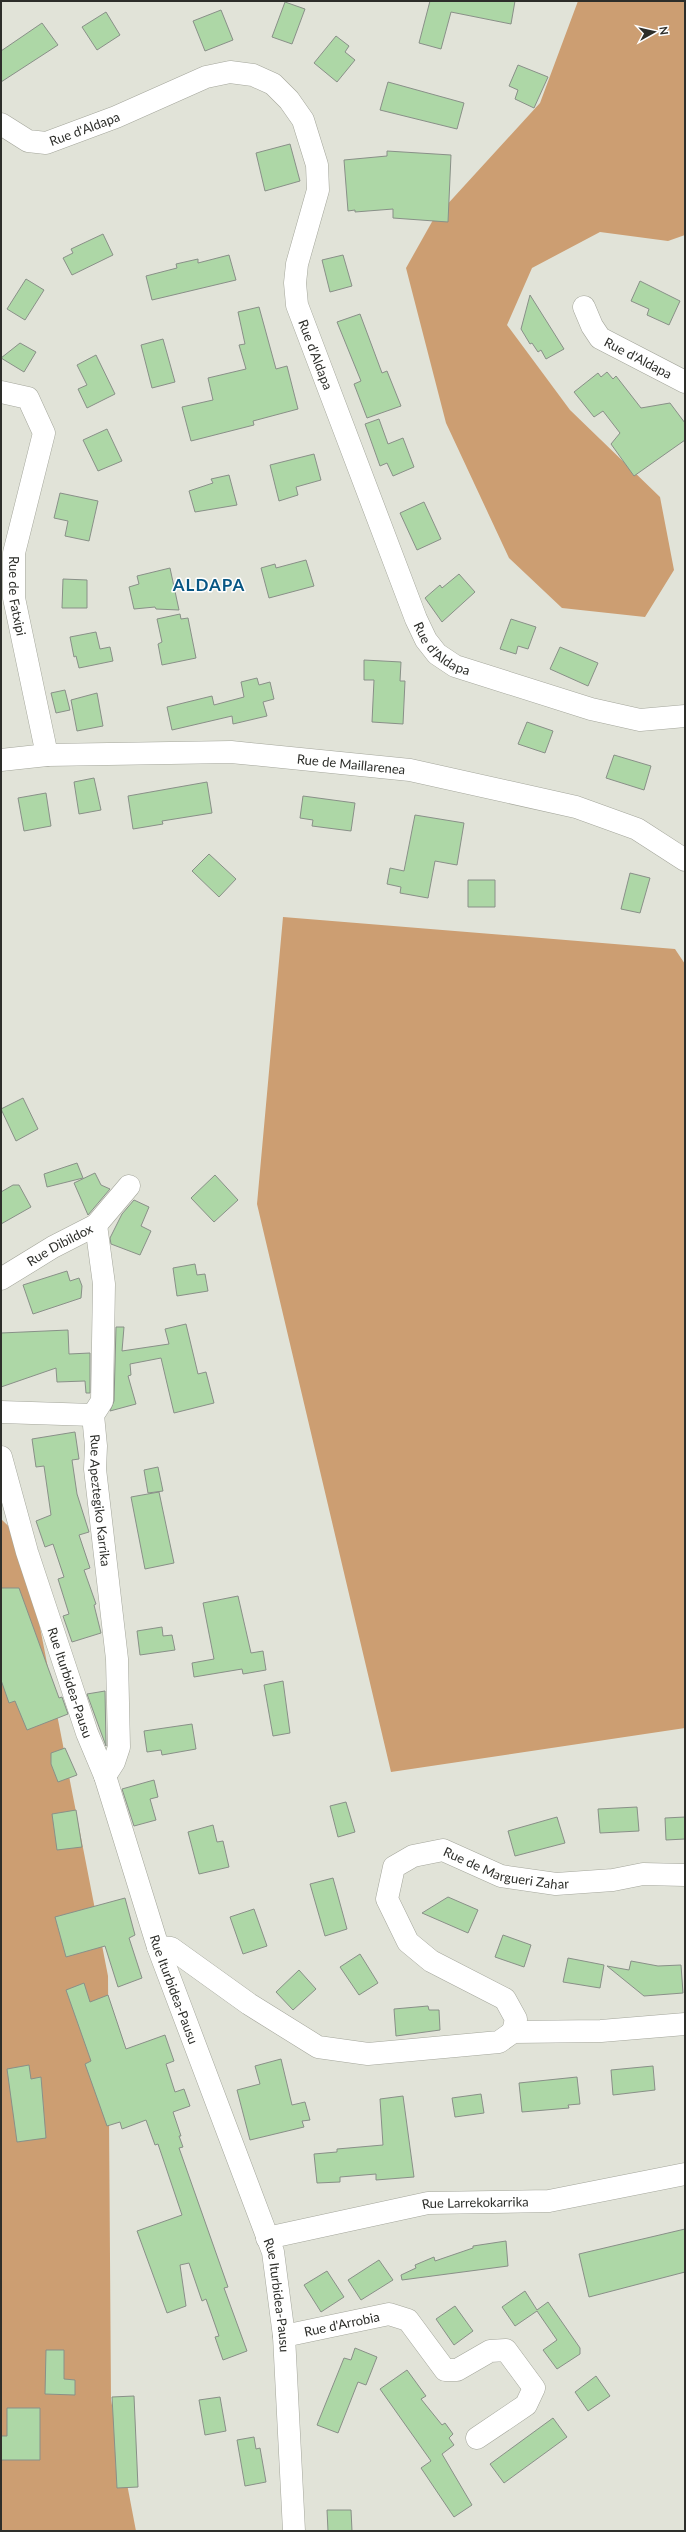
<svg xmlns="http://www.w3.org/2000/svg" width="686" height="2532" font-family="Lato,sans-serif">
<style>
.forest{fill:#cc9e72}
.building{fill:#add7a6;stroke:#899088}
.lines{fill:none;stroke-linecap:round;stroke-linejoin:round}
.minor-casing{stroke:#a4a69b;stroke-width:23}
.minor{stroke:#fff;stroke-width:22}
.labels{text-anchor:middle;stroke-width:3;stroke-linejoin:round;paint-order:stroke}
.street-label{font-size:13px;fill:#2d2e2a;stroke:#fff}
.district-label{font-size:17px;font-weight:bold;letter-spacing:1px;fill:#075683;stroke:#fff}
</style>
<rect width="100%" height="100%" fill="#e1e3d8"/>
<path class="forest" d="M578,1H685V235L668,241L600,232L532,268L507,325L570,410L660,497L674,570L645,617L562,608L509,558L446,423L406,268L433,220L540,103Z
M283,917L675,949L685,964V1728L391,1772L257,1204Z
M1,1519L23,1540L108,1976L111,2400L136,2531H1Z"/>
<path class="building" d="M430,1H515L511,24L451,12L441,49L419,43Z
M285,2L305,9L292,44L272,37Z
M221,10L233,40L205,51L193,21Z
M106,12L120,35L97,50L82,27Z
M42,23L58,45L1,82V51Z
M336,36L349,46L345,52L355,60L337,82L314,63Z
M518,65L548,77L534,108L515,99L518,90L509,86Z
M388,82L464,103L457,129L380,110Z
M290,144L300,181L265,191L256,153Z
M387,151L451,155L448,222L393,218V209L355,212V210L348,211L344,160L387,156Z
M103,234L113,255L72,275L63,258L73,253L71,249Z
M229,255L236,280L152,300L146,276L177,268L176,264L198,259V263Z
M343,255L352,286L330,292L322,260Z
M26,279L44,290L25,320L7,309Z
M640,281L680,301L669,325L647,315L649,309L631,301Z
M530,295L564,349L546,359L541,350L538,352L532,343L530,344L521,329Z
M259,307L276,369L287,366L298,409L253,421L254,425L191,441L182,407L213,400L208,378L246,369L239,345L245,344L238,312Z
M360,314L382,373L387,371L401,406L367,418L354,384L361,381L337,322Z
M163,339L175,382L152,388L141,345Z
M20,343L36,352L24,372L1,358Z
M96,355L115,394L87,408L78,389L87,385L77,365Z
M607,372L613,379L616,376L641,408L670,403L685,423V440L634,476L611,444L620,433L603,411L594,417L574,392L598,373L601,377Z
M379,419L388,444L403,438L414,467L393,476L387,463L380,466L365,424Z
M107,429L122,461L98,471L83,440Z
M314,454L321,480L296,487L298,495L279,501L270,465Z
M229,475L237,505L195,512L189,491L213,483L211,479Z
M60,493L98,501L89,541L65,536L68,521L54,518Z
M424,502L441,539L417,550L400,513Z
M306,560L314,586L269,598L261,568L275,564L276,568Z
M170,568L179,610L156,609L155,607L134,609L129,587L139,584L137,576Z
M459,574L475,592L442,622L425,598L440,585L442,588Z
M63,579L87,580V608H62Z
M180,614L181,619L188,618L196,658L162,665L158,644L162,642L157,619Z
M511,619L536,627L528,649L518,646L516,654L500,649Z
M96,632L100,649L110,647L113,661L79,668L76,656L74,657L70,637Z
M560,647L598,663L588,686L550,669Z
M364,660L401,662L400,681H405L403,724L372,722L374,680H364Z
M257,678L259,685L270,682L274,699L263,702L267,716L233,724L232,716L172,730L167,707L212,696L214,705L244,697L241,682Z
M65,690L70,710L56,713L51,693Z
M97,693L103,726L77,731L71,700Z
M527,722L553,731L545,753L518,744Z
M614,755L651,766L644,790L606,778Z
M94,778L101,810L79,814L74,782Z
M207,782L212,813L162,821L163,824L133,829L128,796Z
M46,793L51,826L24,831L18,798Z
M303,796L355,803L351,831L312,826L313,820L300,818Z
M415,815L464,823L457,865L435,861L428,898L400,893L401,887L387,884L390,868L404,871Z
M209,854L236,879L219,897L192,871Z
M630,873L650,878L640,913L621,909Z
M468,880H495V907H468Z
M23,1098L38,1129L16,1141L1,1109Z
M77,1163L83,1178L47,1187L44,1174Z
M95,1173L101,1185L110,1189L88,1215L74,1183Z
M215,1175L238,1200L214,1222L191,1198Z
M13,1185H19L31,1207L1,1224V1192Z
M134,1200L149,1207L141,1226L151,1231L140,1255L111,1244L110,1238L122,1214Z
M195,1264L197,1275L205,1274L208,1291L177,1296L173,1268Z
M67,1271L70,1281L79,1278L82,1286L81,1298L33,1314L23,1285Z
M186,1324L198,1374L206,1372L214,1403L174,1413L161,1358L130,1364L131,1375L128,1376L136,1404L110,1411L114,1401L116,1327H124L122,1351L169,1344L165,1329Z
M68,1330L69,1354L90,1353V1393H86L85,1381L57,1382L56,1368L1,1387V1333Z
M75,1432L79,1459L72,1460L77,1494L89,1532L79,1535L90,1568L84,1570L96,1604L94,1605L101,1633L72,1642L63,1616L69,1614L58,1579L64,1577L53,1544L45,1547L36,1521L51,1515L44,1466L36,1467L32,1439Z
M158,1467L163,1491L148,1493L144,1470Z
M159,1492L174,1563L145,1569L131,1497Z
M1,1588H19L59,1698L62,1697L68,1714L27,1730L15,1701L9,1703L1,1680Z
M238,1596L251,1653L263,1651L266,1670L243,1674L242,1669L194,1677L192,1663L214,1659L203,1603Z
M162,1627L163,1636L172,1635L175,1650L140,1655L137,1631Z
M283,1681L290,1733L273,1736L264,1685Z
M105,1691L106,1745V1746L87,1694Z
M192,1724L196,1749L162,1755L161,1750L147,1752L144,1731Z
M65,1748L77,1775L58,1782L51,1764V1753Z
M154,1780L158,1797L150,1799L156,1820L134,1826L122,1789Z
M346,1802L355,1832L338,1837L330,1806Z
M637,1807L639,1831L600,1833L598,1809Z
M76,1810L82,1847L57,1850L52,1814Z
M557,1817L565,1843L515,1856L508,1831Z
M685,1817V1839L666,1840L665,1818Z
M213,1825L217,1842L223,1841L229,1867L199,1874L188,1832Z
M333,1878L347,1929L325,1936L310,1884Z
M448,1897L478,1910L468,1933L422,1913Z
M125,1898L135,1935L129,1938L142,1978L118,1987L105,1946L66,1957L55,1917Z
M254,1909L267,1946L243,1954L230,1917Z
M503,1935L531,1945L524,1967L495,1957Z
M360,1954L378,1983L359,1995L340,1967Z
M568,1958L604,1965L600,1988L563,1982Z
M631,1961L658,1966L681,1965L683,1993L644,1996L607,1966L629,1970Z
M299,1970L316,1989L293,2010L276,1992Z
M84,1983L90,2002L108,1995L126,2049L165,2035L174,2061L166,2064L175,2092L184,2089L190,2106L173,2112L181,2136H179L183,2147L179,2148L228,2287L224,2288L247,2351L223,2360L215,2337L219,2336L206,2299L202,2301L189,2263L180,2265L186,2306L167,2313L137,2231L182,2215L158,2144L155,2145L146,2120L122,2129L120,2122L107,2126L85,2064L91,2061L66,1990Z
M428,2006L429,2010H439L440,2030L396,2036L394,2009Z
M281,2059L292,2105L305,2102L310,2120L302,2121L304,2127L250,2140L237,2090L260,2084L255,2066Z
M29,2065L31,2079L41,2077L46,2138L17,2142L7,2069Z
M653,2066L655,2090L613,2095L611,2070Z
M577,2077L580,2104L568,2105L569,2108L522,2112L519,2083Z
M481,2094L484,2113L455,2117L452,2098Z
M403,2096L414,2177L376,2180V2174L340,2177V2182L317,2183L314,2154L337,2152V2149L383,2145L380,2099Z
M685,2229V2272L589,2297L579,2254Z
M506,2241L508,2266L402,2280L401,2275L416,2268L415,2265L434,2257L435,2261L473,2248V2246Z
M379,2260L393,2280L361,2300L348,2280Z
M327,2271L344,2297L321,2312L304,2285Z
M525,2291L537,2310L548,2302L580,2348V2354L557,2369L543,2350L557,2340L537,2311L515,2326L502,2307Z
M455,2306L473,2331L454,2345L436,2319Z
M355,2348L377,2357L366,2385L358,2382L338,2433L317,2425L344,2358L351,2360Z
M46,2350H64V2379L75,2380V2395L45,2394Z
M407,2370L426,2396L421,2399L442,2425L445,2423L453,2434L449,2438L454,2445L442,2454L472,2505L454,2517L421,2468L431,2461L380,2389Z
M596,2376L610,2396L588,2411L575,2392Z
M134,2396L138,2487L117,2488L112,2397Z
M220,2397L226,2431L205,2435L199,2400Z
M7,2408H40V2460H1V2436H7Z
M553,2418L567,2437L504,2483L490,2464Z
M254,2437L256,2449L260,2448L266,2482L245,2486L237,2440Z
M327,2510H351L352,2531H328Z"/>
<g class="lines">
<defs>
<g id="minor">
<path id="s1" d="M1,124L28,141L46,143L116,117L206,77L230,72L253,75L273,84L289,100L303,120L317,165L318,190L297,264L295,283L297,305L416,619L426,640L437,654L455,666L591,709L640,720L685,716"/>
<path id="s2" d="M584,307L592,326L600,338L685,382"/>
<path id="s3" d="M1,392L28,398L44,433L14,553V598L47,755"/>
<path id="s4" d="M1,760L47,755L231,752L410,770L576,807L637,829L685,860"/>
<path id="s5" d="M96,1225L104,1284L102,1401L93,1415L96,1446L95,1469L117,1659L119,1747L114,1762L105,1776"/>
<path id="s6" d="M1,1279L53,1247L96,1225L129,1186"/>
<path d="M1,1412L93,1415"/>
<path id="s7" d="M1,1457L27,1552L87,1733L105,1776L158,1947L273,2252L284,2336L294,2531"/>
<path d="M158,1947L171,1948L249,2004L318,2047L368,2054L499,2042L513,2032L601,2031L685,2024"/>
<path id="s8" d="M513,2032L516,2019L505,1999L431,1961L408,1942L387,1899L394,1867L413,1856L443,1850L501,1876L556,1884L613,1880L643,1874L685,1875"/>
<path id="s9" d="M267,2238L428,2203L549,2201L685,2174"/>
<path id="s10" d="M284,2336L389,2314L408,2320L445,2370H457L490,2351L506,2350L534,2388L526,2405L477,2438"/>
</g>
</defs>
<use href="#minor" class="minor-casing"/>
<use href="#minor" class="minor"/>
</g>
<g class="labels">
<g class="street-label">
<text dy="5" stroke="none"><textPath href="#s1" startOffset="91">Rue d'Aldapa</textPath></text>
<text dy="5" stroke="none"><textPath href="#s1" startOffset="583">Rue d'Aldapa</textPath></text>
<text dy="5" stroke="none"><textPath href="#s2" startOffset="78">Rue d'Aldapa</textPath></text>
<text dy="5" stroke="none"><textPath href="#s3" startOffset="233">Rue de Fatxipi</textPath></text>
<text dy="5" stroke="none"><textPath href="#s1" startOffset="907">Rue d'Aldapa</textPath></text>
<text dy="5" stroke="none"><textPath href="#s4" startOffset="351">Rue de Maillarenea</textPath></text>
<text dy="5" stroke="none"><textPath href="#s6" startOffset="68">Rue Dibildox</textPath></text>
<text dy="5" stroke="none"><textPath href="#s5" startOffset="279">Rue Apeztegiko Karrika</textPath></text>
<text dy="5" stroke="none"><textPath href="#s7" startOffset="236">Rue Iturbidea-Pausu</textPath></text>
<text dy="5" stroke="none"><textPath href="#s8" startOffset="349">Rue de Margueri Zahar</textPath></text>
<text dy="5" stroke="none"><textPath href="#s7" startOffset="560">Rue Iturbidea-Pausu</textPath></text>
<text dy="5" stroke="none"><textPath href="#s9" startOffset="212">Rue Larrekokarrika</textPath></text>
<text dy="5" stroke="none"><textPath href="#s7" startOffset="884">Rue Iturbidea-Pausu</textPath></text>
<text dy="5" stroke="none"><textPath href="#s10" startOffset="59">Rue d'Arrobia</textPath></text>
</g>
<g class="district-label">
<text x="209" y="591">ALDAPA</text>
</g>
</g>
<rect width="686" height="2532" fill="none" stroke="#2d2e2a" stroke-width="4"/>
<g transform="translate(654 32) rotate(82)" stroke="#ffffff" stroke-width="3" paint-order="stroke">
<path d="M0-3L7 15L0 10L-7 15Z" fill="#2d2e2a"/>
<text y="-6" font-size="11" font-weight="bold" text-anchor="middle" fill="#2d2e2a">N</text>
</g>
</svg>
